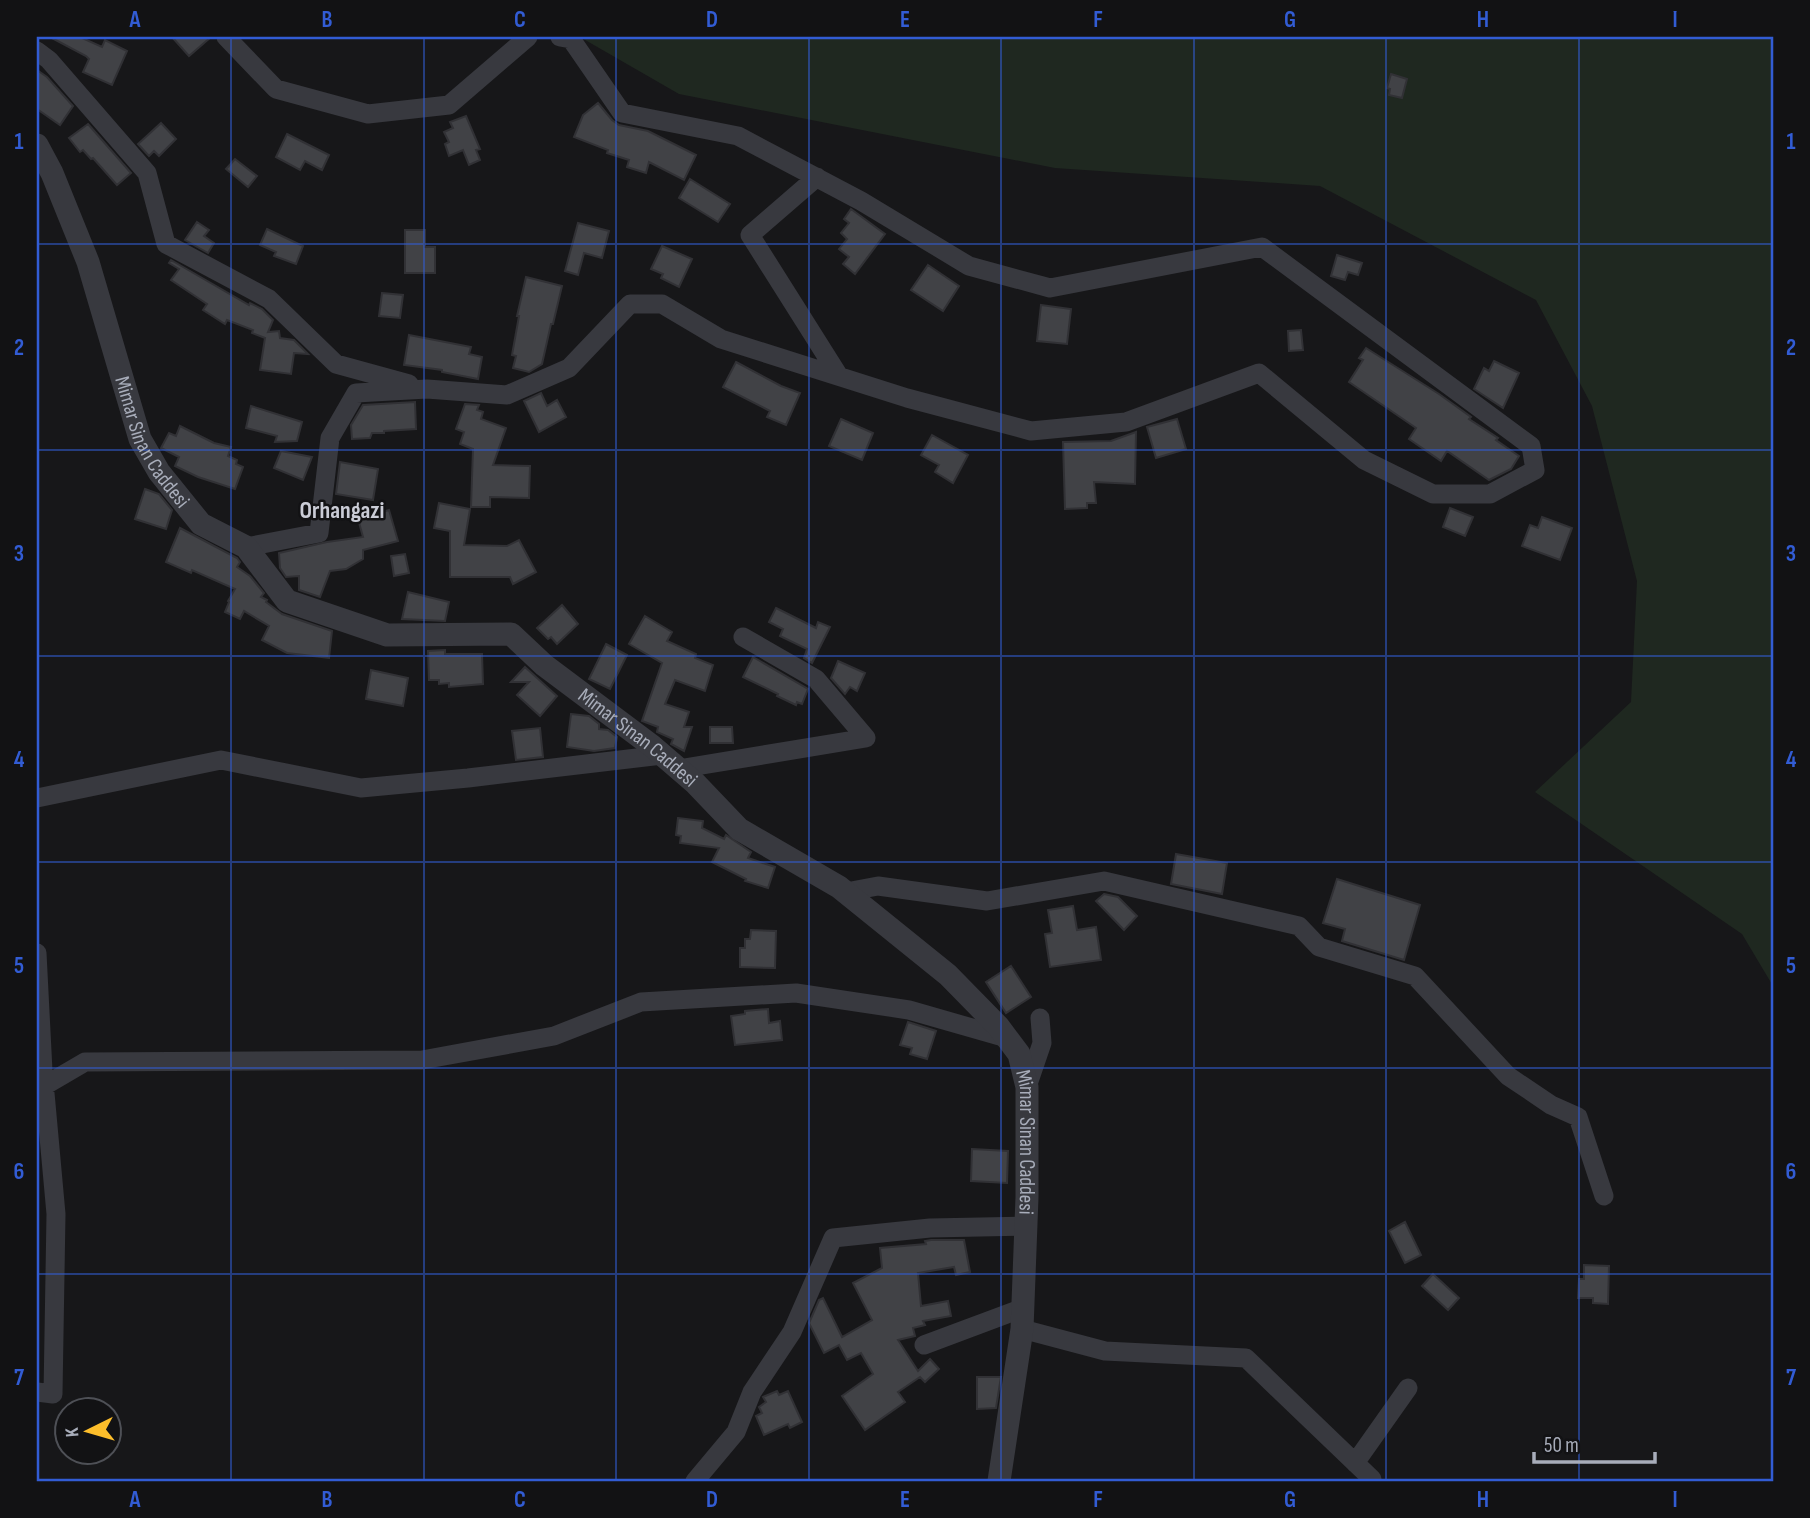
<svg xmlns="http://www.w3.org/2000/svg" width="1810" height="1518" font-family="'Sofia Sans Condensed',sans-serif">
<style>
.green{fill:#1f2820}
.building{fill:#414246;stroke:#313135;stroke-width:2}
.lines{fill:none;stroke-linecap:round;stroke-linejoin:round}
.minor{stroke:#38393f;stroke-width:19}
.tertiary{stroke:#38393f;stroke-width:23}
.grid{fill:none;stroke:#325cd4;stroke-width:2;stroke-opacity:0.55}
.labels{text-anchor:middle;stroke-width:5;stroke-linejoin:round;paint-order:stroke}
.street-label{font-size:21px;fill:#a8adba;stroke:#121214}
.quarter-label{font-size:24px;font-weight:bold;fill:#caccd6;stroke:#121214}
.neatline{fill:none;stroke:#325cd4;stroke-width:2.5}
.grid-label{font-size:23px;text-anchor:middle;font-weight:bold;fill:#325cd4}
</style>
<rect width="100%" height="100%" fill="#171719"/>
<path class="green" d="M580,37H1773V986L1742,934L1535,792L1631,702L1637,581L1592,406L1536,300L1320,186L1055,168L679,94Z"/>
<path class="building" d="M50,37H80L102,47L105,40L127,51L112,85L83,72L89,59L86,56Z
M172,37H211L189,56Z
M37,70L47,77L73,106L60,125L37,109Z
M1391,74L1407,79L1402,98L1389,95L1390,89L1387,88Z
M598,103L612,120L619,125L648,131L696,155L684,180L649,162L646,173L627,167L629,160L607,153L608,150L574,137L583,115Z
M466,116L480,149L476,150L480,160L469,165L463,150L449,156L445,144L449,142L444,132L453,128L450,122Z
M161,123L176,139L159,156L154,151L149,156L138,144Z
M88,124L131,173L117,185L93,158L91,159L83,150L80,152L69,138Z
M287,134L329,155L322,170L305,161L300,170L276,157Z
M235,159L257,176L248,187L226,169Z
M690,179L730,204L718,222L679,198Z
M851,209L885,234L855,274L843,264L849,257L839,249L847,239L841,233L849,223L844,219Z
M197,222L209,230L204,236L214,243L208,253L185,240Z
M578,223L609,231L602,258L584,253L578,275L565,271Z
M267,229L303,246L296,264L274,256L276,252L260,245Z
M405,230H425V247H435V273H405Z
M662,246L692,259L679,287L661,278L663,274L651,269Z
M1337,255L1362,263L1358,275L1348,272L1345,280L1331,276Z
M171,260L249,305L250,303L262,309L273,320L268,332L279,331L280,338L294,340L308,354L294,353L291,374L260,370L265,338L252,333L253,330L227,320L225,324L203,310L207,304L171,280L179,269L169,263Z
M928,265L959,286L943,311L911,290Z
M526,277L562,286L553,324H551L542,364L529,372L513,368L516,356L512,355L519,316H517Z
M382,293L403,295L400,318L379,316Z
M1041,305L1071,309L1067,344L1037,341Z
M1301,330L1303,350L1289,351L1288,331Z
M409,335L471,347L469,354L482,357L478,379L442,372V370L404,365Z
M1366,348L1439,394L1471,417L1469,419L1498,438L1496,440L1519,456L1511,469L1489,480L1447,451L1441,461L1409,439L1416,428L1349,382L1363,360L1359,358Z
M1494,361L1519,373L1503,408L1474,389L1484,368L1489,371Z
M736,362L781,386L800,393L786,425L767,417L770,411L723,387Z
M541,393L547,406L557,400L566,417L539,432L524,401Z
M415,402L416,429L384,431V433H372L370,438L352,439L351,425L363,405Z
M465,404L479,405L477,410L483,412L481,419L506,428L493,465L530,466L529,498L490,497V507H471L473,449L460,444L464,432L456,429Z
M251,406L302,422L297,441L275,442L277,436L246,428Z
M841,419L873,433L862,460L829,446Z
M1177,419L1186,449L1156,458L1147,427Z
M180,426L214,443L231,447L228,456L237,460L236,464L243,467L235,489L198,477L175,466L179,457L161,448L169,433L176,436Z
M1136,432L1135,484L1094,482L1096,503H1087V508L1065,509L1063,442L1111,441Z
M932,435L968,455L953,483L935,472L939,465L921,455Z
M281,451L312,457L303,480L274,468Z
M340,462L378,469L373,500L336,494Z
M145,489L159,494L172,510L166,529L135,519Z
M439,503L470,509L464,545L507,546L519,540L536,572L513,584L510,577H450V531L434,528Z
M1450,508L1473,517L1465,536L1443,527Z
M389,510L398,541L363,550V559L346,569L330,571L320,597L299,590V576L286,577L280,568L279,553L327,542L363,537L358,519Z
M1542,517L1572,528L1560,560L1522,546L1530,525L1538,528Z
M180,528L237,558L240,562L237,567L250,576L264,593L261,597L267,600L266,602L282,614L332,631L329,658L287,653L262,640L269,626L244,611L240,619L225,612L229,602L228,601L235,589L192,570L191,573L166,562Z
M405,554L409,573L394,576L391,556Z
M408,592L449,602L445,621L402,619Z
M562,605L578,624L557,644L551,637L548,639L537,628Z
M776,608L816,628L818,622L830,627L812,663L804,658L807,649L780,636L783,629L769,622Z
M645,616L672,632L667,641L696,654L695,658L713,665L705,691L675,680L665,704L689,712L684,727H692L684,751L671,744L673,739L657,732L658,727L642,721L662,663L629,644Z
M606,644L627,655L610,689L589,679Z
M445,650V654H482L483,684L449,687V683L439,684V680H429L428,651Z
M753,657L808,689L802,704L797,702L796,705L777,696L778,694L743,677Z
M838,661L865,673L857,691L850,687L845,694L831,678Z
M525,667L557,696L540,716L517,695L529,682H511Z
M371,670L408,678L403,706L366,699Z
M571,714L589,716L599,724V729L608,730L617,737L615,748L594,751L567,747Z
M710,727H732L733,743H710Z
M540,728L543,757L516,760L512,731Z
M678,818L703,821L702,828L724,839L726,835L751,852L748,858L775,867L768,888L745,881L746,879L712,862L719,848L680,843L681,836L676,835Z
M1176,854L1227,863L1222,894L1171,884Z
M1337,879L1420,905L1404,960L1342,941L1345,929L1323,923Z
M1104,894L1118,897L1137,916L1124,930L1096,901Z
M1073,906L1077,930L1096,927L1101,960L1050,967L1045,934L1052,933L1048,910Z
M751,930L776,931L775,968L740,967V948H745V939H750Z
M1011,966L1031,997L1006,1013L986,982Z
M768,1009L769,1023L780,1021L782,1040L735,1045L731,1016L745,1014V1011Z
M908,1022L936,1031L927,1059L910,1054L912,1048L900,1045Z
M972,1149L1008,1151L1007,1183L971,1181Z
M1405,1222L1421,1255L1405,1263L1389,1231Z
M931,1240H964L970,1272L956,1275L954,1267L918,1273L921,1306L948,1301L951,1316L923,1321L925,1325L913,1328L915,1336L898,1340L918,1371L930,1359L939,1369L925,1382L920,1377L898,1392L905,1402L865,1430L842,1396L873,1374L861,1353L847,1360L839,1345L824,1353L809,1323L819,1300L823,1298L842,1337L872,1320L853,1283L882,1268L880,1248L926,1244L925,1241Z
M1584,1265L1609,1266L1608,1304L1593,1303V1298H1578L1579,1279H1584Z
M1433,1274L1459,1298L1448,1310L1422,1286Z
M977,1377H1001L996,1408L977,1409Z
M777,1391L779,1395L788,1391L802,1422L790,1428L788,1424L764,1435L756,1416L762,1413L759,1407L766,1402L763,1397Z"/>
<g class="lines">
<path class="minor" d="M226,37L276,89L368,114L449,105L528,37
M37,51L49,60L147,173L166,244L269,299L336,364L409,384
M817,177L750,235L839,376
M246,547L319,533L330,438L356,393L427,389L507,395L569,368L630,304H662L721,339L907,398L1031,431L1126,422L1259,373L1364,460L1433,494H1490L1535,470L1531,446L1262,247L1050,288L969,266L861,201L738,136L622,113L571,39L560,37
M678,769L866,738L816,679L743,637
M37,798L221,760L361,788L468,778L662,755
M846,892L878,886L987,901L1104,881L1299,926L1319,947L1415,976L1508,1076L1551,1105L1578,1117L1604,1196
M37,953L43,1071L56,1214L53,1394L37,1392
M44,1086L85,1062L422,1060L554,1036L641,1002L796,993L909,1010L1007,1038
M1027,1087L1042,1043L1040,1018
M1022,1329L1105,1351L1246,1358L1372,1479
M924,1345L1023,1308
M1355,1463L1408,1388
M695,1481L736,1432L752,1392L792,1332L833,1238L930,1228L1026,1226"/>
<path class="tertiary" id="s1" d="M37,145L52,173L88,262L140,439L159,472L201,524L246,547L287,601L387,635L511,634L544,665L652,746L695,783L739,829L839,887L948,975L998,1026L1019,1054L1027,1087V1197L1022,1329L999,1481"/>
</g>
<path class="grid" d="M231,37V1481M424,37V1481M616,37V1481M809,37V1481M1001,37V1481M1194,37V1481M1386,37V1481M1579,37V1481M37,244H1773M37,450H1773M37,656H1773M37,862H1773M37,1068H1773M37,1274H1773"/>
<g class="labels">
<g class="street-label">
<text dy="7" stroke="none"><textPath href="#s1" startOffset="320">Mimar Sinan Caddesi</textPath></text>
<text dy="7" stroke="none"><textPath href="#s1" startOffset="929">Mimar Sinan Caddesi</textPath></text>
<text dy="7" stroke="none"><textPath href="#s1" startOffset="1517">Mimar Sinan Caddesi</textPath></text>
</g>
<g class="quarter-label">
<text x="342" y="518">Orhangazi</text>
</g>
</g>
<rect width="1810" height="1518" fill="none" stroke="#121214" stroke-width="77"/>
<g transform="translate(88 1431) rotate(265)"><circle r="33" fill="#121214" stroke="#4e5056" stroke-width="2"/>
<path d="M0-5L12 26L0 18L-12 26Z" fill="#fdbe2b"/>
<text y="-10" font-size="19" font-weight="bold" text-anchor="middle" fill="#a8adba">K</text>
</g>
<path d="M1534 1452v10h121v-10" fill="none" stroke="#a8adba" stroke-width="3.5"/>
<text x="1544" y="1452" font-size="21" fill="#a8adba" stroke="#121214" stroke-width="5" paint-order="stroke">50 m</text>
<rect x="38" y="38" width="1734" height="1442" class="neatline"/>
<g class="grid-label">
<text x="135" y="27">A</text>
<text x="327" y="27">B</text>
<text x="520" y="27">C</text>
<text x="712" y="27">D</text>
<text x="905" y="27">E</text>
<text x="1098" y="27">F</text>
<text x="1290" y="27">G</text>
<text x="1483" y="27">H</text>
<text x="1675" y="27">I</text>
<text x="19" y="149">1</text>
<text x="1791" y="149">1</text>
<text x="19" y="355">2</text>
<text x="1791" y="355">2</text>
<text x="19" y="561">3</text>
<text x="1791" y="561">3</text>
<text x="19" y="767">4</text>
<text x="1791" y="767">4</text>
<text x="19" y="973">5</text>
<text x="1791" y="973">5</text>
<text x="19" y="1179">6</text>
<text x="1791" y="1179">6</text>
<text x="19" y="1385">7</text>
<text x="1791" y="1385">7</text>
<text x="135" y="1507">A</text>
<text x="327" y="1507">B</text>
<text x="520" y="1507">C</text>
<text x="712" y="1507">D</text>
<text x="905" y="1507">E</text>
<text x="1098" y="1507">F</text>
<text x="1290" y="1507">G</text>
<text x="1483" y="1507">H</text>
<text x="1675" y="1507">I</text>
</g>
</svg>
